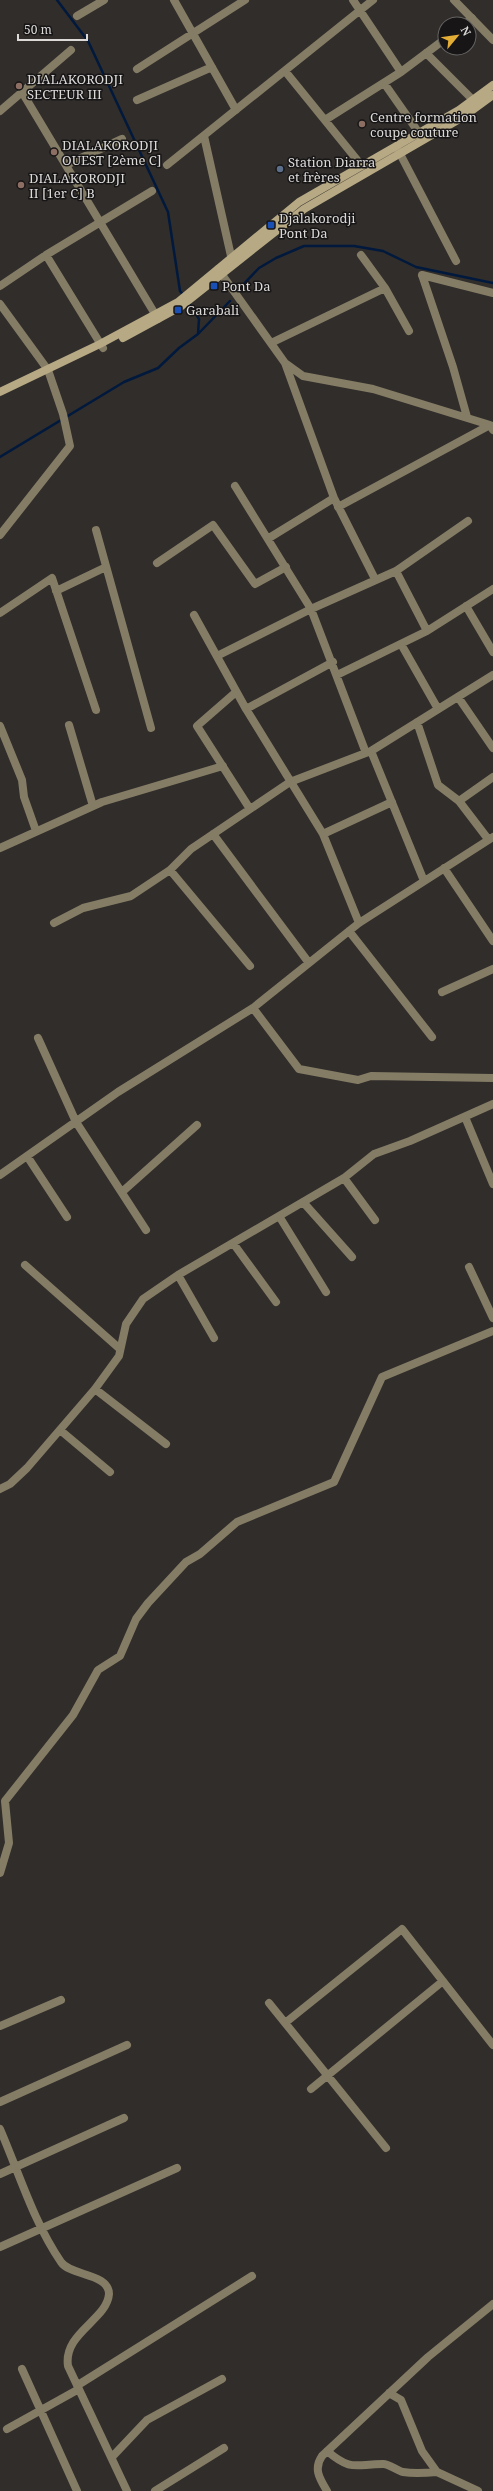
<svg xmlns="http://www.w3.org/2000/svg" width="493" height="2491" font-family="'Noto Serif',serif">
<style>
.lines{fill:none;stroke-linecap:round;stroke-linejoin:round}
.stream{stroke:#00193d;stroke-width:2.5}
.minor{stroke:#847c65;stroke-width:8}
.tertiary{stroke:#847c65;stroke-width:8}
.secondary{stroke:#b6a983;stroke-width:8}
.education-dot{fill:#8d6e63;stroke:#171515;stroke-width:1.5}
.service-dot{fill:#5c6f8a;stroke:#171515;stroke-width:1.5}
.transit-dot{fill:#1a4fb4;stroke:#171515;stroke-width:1.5}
.labels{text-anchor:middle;stroke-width:3;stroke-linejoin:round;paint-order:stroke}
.poi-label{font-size:13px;fill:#dcdad9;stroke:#171515;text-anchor:start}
</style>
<rect width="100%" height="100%" fill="#302d2b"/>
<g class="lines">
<path class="stream" d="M57,0L88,41L168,212L180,291L184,296
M238,290L259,268L276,258L304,246H354L383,251L416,267L493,283
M188,302L199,319L198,334
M0,457L124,382L158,368L179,348L198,334L230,301"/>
<path class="minor" d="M174,0L236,110
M353,0L401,72
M77,16L104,0
M465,24L472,18
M426,53L478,105
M137,69L245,0
M285,71L362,166
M384,83L419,133
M22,92L158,319
M137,100L212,67
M0,111L71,50
M325,120L401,72L445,39
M204,136L231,256L235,263
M397,148L456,261
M66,165L122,139
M167,165L373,0
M46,255L103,348
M361,255L385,288L409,331
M218,269L285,363L303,376L373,389L490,425L493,430
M422,275L453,367L467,417
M422,275L493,293
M0,286L46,255L152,191
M0,304L48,370L63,414L70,446L0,535
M271,343L385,288
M285,363L334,498L375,579
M235,486L311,609L366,753
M338,507L490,425L492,426
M96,530L151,728
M269,538L334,498
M157,563L213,525L255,584L286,567
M396,571L427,631
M56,591L106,567
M466,606L493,652
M0,613L52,578L96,710
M194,615L246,709L323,834L359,923
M401,644L438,709
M217,656L311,609L396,571L468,521
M337,675L427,631L493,589
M236,692L197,726L250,809
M458,697L493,748
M246,709L333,662
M417,722L438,785L459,801L488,839
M69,725L93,806
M0,726L22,780L24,797L36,831
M371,751L424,881
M459,801L493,777
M213,834L309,963
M323,834L392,802
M0,848L102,802L223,766
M444,868L493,941
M170,870L250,966
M54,923L83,908L131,896L170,870L191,849L290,782L371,751L493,675
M349,931L432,1037
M442,992L493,969
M253,1008L299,1069L358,1080L371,1076L493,1078
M38,1038L76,1122L146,1230
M465,1117L493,1184
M27,1156L67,1217
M0,1175L118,1092L253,1008L359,923L493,837
M344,1178L375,1220
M122,1192L197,1125
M303,1202L352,1257
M279,1216L326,1292
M233,1243L276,1302
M25,1265L120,1349
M469,1267L493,1318
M178,1275L214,1338
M95,1389L166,1444
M60,1430L110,1472
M0,1489L10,1484L27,1468L95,1389L119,1356L126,1324L143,1299L178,1275L344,1178L374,1154L410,1141L493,1104
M0,1873L9,1843L5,1801L73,1715L98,1670L120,1656L136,1619L148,1603L186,1562L200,1554L237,1522L334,1482L382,1377L493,1331
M269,2003L386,2148
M285,2023L402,1929L493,2045
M0,2026L61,2000
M311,2089L443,1981
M0,2102L127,2045
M0,2129C19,2173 34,2223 61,2262C70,2276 109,2273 109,2294C107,2320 63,2333 68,2366L127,2491
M0,2174L124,2118
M0,2247L177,2168
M22,2369L77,2491
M78,2385L252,2276
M389,2393L401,2400L422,2451L437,2472L478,2491
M7,2429L79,2389
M327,2451C352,2472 355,2464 383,2464C390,2464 397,2471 403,2472C415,2474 426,2473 437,2472
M112,2457L147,2420L222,2379
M155,2491L224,2448
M327,2491C320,2479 313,2469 322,2456L428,2357L493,2304"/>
<path class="tertiary" d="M454,0L493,40"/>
<path class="secondary" d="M123,338L180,307L304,209L463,117L493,95
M0,392L100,344L178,302L299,202L459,110L493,85"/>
</g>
<g class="education-dot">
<circle cx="19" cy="86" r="4"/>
<circle cx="362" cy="124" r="4"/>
<circle cx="54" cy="152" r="4"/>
<circle cx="21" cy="185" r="4"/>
</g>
<circle class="service-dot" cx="280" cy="169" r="4"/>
<g class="transit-dot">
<rect x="267" y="221" width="8" height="8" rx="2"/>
<rect x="210" y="282" width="8" height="8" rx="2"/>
<rect x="174" y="306" width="8" height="8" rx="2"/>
</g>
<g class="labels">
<g class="poi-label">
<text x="27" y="84">DIALAKORODJI<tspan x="27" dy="15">SECTEUR III</tspan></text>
<text x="370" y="122">Centre formation<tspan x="370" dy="15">coupe couture</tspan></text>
<text x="62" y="150">DIALAKORODJI<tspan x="62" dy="15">OUEST [2ème C]</tspan></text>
<text x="288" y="167">Station Diarra<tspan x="288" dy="15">et frères</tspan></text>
<text x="29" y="183">DIALAKORODJI<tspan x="29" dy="15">II [1er C] B</tspan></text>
<text x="279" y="223">Djalakorodji<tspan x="279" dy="15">Pont Da</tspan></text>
<text x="222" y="291">Pont Da</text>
<text x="186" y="315">Garabali</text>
</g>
</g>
<g transform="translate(457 36) rotate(61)"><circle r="19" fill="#171515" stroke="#666463"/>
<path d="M0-3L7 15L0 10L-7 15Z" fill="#e4ad35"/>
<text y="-6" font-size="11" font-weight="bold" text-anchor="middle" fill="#dcdad9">N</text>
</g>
<path d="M18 34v6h69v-6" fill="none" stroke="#dcdad9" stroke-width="2"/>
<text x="24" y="34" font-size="12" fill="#dcdad9" stroke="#171515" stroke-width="3" paint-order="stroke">50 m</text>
</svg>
